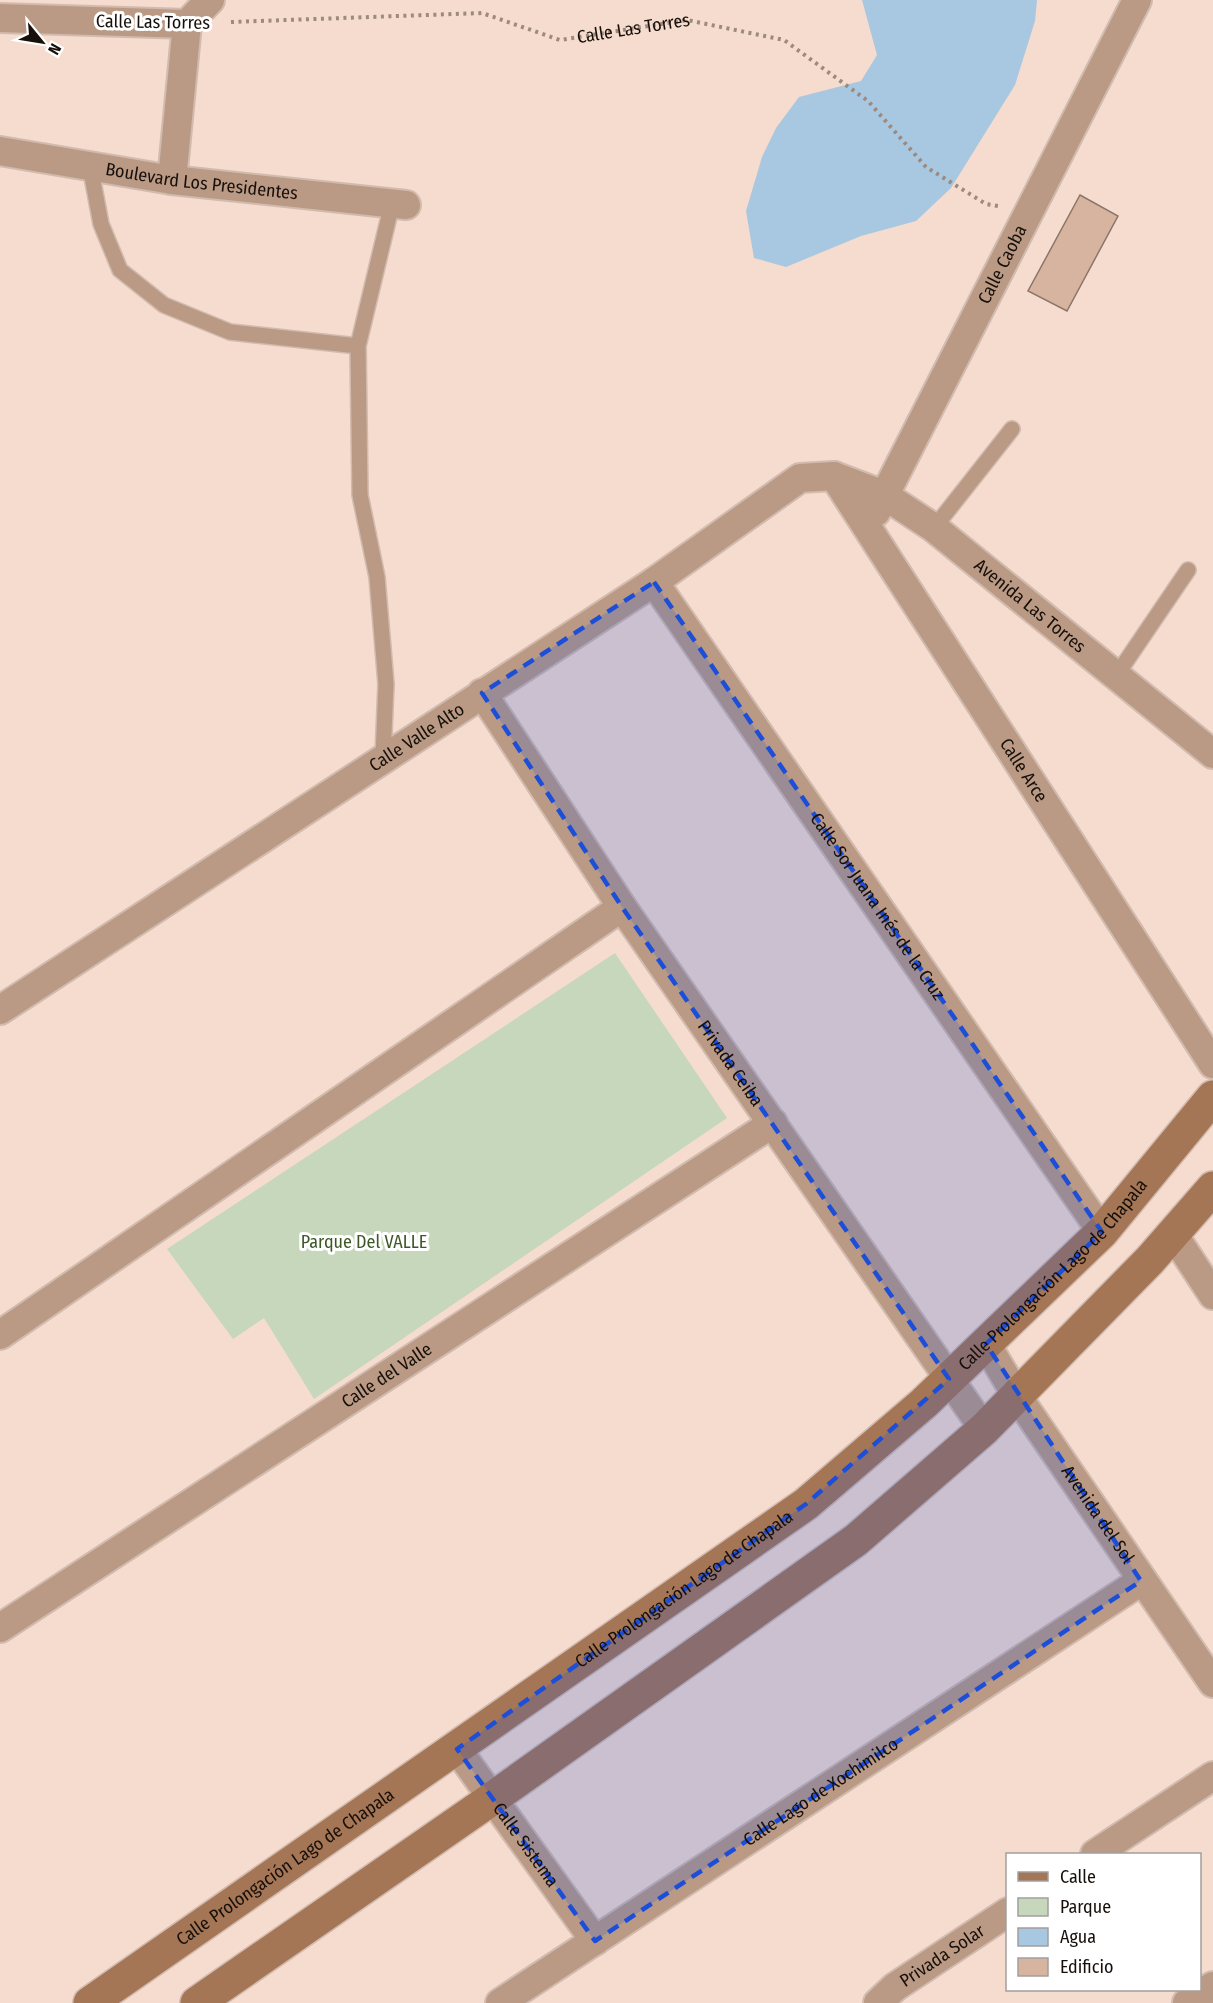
<svg xmlns="http://www.w3.org/2000/svg" width="1213" height="2003" font-family="'Fira Sans Condensed',sans-serif">
<style>
.green{fill:#c7d7bc}
.water{fill:#a8c7e1}
.building{fill:#d7b4a0;stroke:#8c7669;stroke-width:1.5}
.lines{fill:none;stroke-linecap:round;stroke-linejoin:round}
.service-casing{stroke:#d1bbaf;stroke-width:18}
.minor-casing{stroke:#d1bbaf;stroke-width:32}
.secondary-casing{stroke:#d1bbaf;stroke-width:36}
.path{stroke:#9c8a7f;stroke-width:4;stroke-dasharray:3 4.5;stroke-linecap:butt}
.service{stroke:#ba9a84;stroke-width:15}
.minor{stroke:#ba9a84;stroke-width:28}
.secondary{stroke:#a57656;stroke-width:33}
.marked{fill:#1d4ed8;fill-opacity:0.2;stroke:#1d4ed8;stroke-width:4.5;stroke-dasharray:12 8;stroke-linejoin:round}
.labels{text-anchor:middle;stroke-width:6;stroke-linejoin:round;paint-order:stroke}
.street-label{font-size:18px;fill:#170f0a;stroke:#fff}
.park-label{font-size:18px;fill:#3e5727;stroke:#fff}
</style>
<rect width="100%" height="100%" fill="#f5dcce"/>
<path class="green" d="M615,953L727,1118L314,1399L264,1318L233,1339L167,1249Z"/>
<path class="water" d="M862,0H1037L1035,21L1015,85L951,188L916,221L861,236L786,267L754,258L746,211L762,157L776,128L799,97L861,81L877,55Z"/>
<path class="building" d="M1080,195L1118,216L1067,311L1028,291Z"/>
<g class="lines">
<defs>
<path id="service" d="M90,166L101,224L120,270L164,305L230,332L358,346
M934,528L1012,429
M1116,676L1188,570
M383,757L386,684L377,577L360,495L358,346L392,204"/>
<g id="minor">
<path d="M0,18L187,24"/>
<path id="s2" d="M0,151L172,180L406,205"/>
<path d="M172,180L187,24L210,0"/>
<path id="s3" d="M834,476L1213,1064"/>
<path id="s4" d="M876,512L1137,0"/>
<path id="s5" d="M654,582L1102,1232"/>
<path id="s6" d="M482,693L622,907L984,1429"/>
<path id="s7" d="M0,1010L654,582L800,478L834,476L884,495L934,528L1213,754"/>
<path d="M1173,1234L1213,1295"/>
<path d="M0,1335L622,907"/>
<path id="s8" d="M986,1344L1017,1396L1213,1683"/>
<path id="s9" d="M0,1628L773,1123"/>
<path id="s10" d="M457,1749L595,1941"/>
<path d="M1095,1854L1213,1776"/>
<path id="s11" d="M500,2003L1141,1581"/>
<path id="s12" d="M878,2003L895,1987L1008,1912"/>
<path d="M1187,2003L1213,1986"/>
</g>
<g id="secondary">
<path id="s13" d="M90,2003L806,1504L924,1403L1102,1232L1213,1097"/>
<path d="M197,2003L493,1798L856,1540L984,1429L1150,1260L1213,1188"/>
</g>
</defs>
<use href="#service" class="service-casing"/>
<use href="#minor" class="minor-casing"/>
<use href="#secondary" class="secondary-casing"/>
<path class="path" id="s1" d="M231,22L482,13L560,40L687,20L784,40L868,101L926,167L986,204L998,206"/>
<use href="#service" class="service"/>
<use href="#minor" class="minor"/>
<use href="#secondary" class="secondary"/>
</g>
<path class="marked" d="M654,582L1102,1232L986,1344L1141,1581L595,1941L457,1749L806,1504L949,1379L622,907L482,693Z"/>
<g class="labels">
<g class="street-label">
<text transform="translate(153 22) rotate(1)" y="6">Calle Las Torres</text>
<text dy="6" stroke="none"><textPath href="#s1" startOffset="408">Calle Las Torres</textPath></text>
<text dy="6" stroke="none"><textPath href="#s2" startOffset="204">Boulevard Los Presidentes</textPath></text>
<text dy="6" stroke="none"><textPath href="#s4" startOffset="278">Calle Caoba</textPath></text>
<text dy="6" stroke="none"><textPath href="#s7" startOffset="1232">Avenida Las Torres</textPath></text>
<text dy="6" stroke="none"><textPath href="#s7" startOffset="498">Calle Valle Alto</textPath></text>
<text dy="6" stroke="none"><textPath href="#s3" startOffset="350">Calle Arce</textPath></text>
<text dy="6" stroke="none"><textPath href="#s5" startOffset="394">Calle Sor Juana Inés de la Cruz</textPath></text>
<text dy="6" stroke="none"><textPath href="#s6" startOffset="446">Privada Ceiba</textPath></text>
<text dy="6" stroke="none"><textPath href="#s13" startOffset="1210">Calle Prolongación Lago de Chapala</textPath></text>
<text dy="6" stroke="none"><textPath href="#s9" startOffset="462">Calle del Valle</textPath></text>
<text dy="6" stroke="none"><textPath href="#s8" startOffset="204">Avenida del Sol</textPath></text>
<text dy="6" stroke="none"><textPath href="#s13" startOffset="724">Calle Prolongación Lago de Chapala</textPath></text>
<text dy="6" stroke="none"><textPath href="#s11" startOffset="384">Calle Lago de Xochimilco</textPath></text>
<text dy="6" stroke="none"><textPath href="#s10" startOffset="118">Calle Sistema</textPath></text>
<text dy="6" stroke="none"><textPath href="#s13" startOffset="238">Calle Prolongación Lago de Chapala</textPath></text>
<text dy="6" stroke="none"><textPath href="#s12" startOffset="80">Privada Solar</textPath></text>
</g>
<g class="park-label">
<text x="364" y="1248">Parque Del VALLE</text>
</g>
</g>
<rect x="1006" y="1853" width="195" height="138" fill="#ffffff" stroke="#a29f9d" stroke-width="1.5"/>
<rect x="1018" y="1872" width="30" height="9" fill="#a57656" stroke="#a29f9d" stroke-width="1.5"/>
<text x="1060" y="1883" font-size="18" fill="#170f0a">Calle</text>
<rect x="1018" y="1898" width="30" height="18" fill="#c7d7bc" stroke="#a29f9d" stroke-width="1.5"/>
<text x="1060" y="1913" font-size="18" fill="#170f0a">Parque</text>
<rect x="1018" y="1928" width="30" height="18" fill="#a8c7e1" stroke="#a29f9d" stroke-width="1.5"/>
<text x="1060" y="1943" font-size="18" fill="#170f0a">Agua</text>
<rect x="1018" y="1958" width="30" height="18" fill="#d7b4a0" stroke="#a29f9d" stroke-width="1.5"/>
<text x="1060" y="1973" font-size="18" fill="#170f0a">Edificio</text>
<g transform="translate(42 42) rotate(120)" stroke="#ffffff" stroke-width="4.5" paint-order="stroke">
<path d="M0-4.5L10 22L0 15L-10 22Z" fill="#170f0a"/>
<text y="-9" font-size="16" font-weight="bold" text-anchor="middle" fill="#170f0a">N</text>
</g>
</svg>
